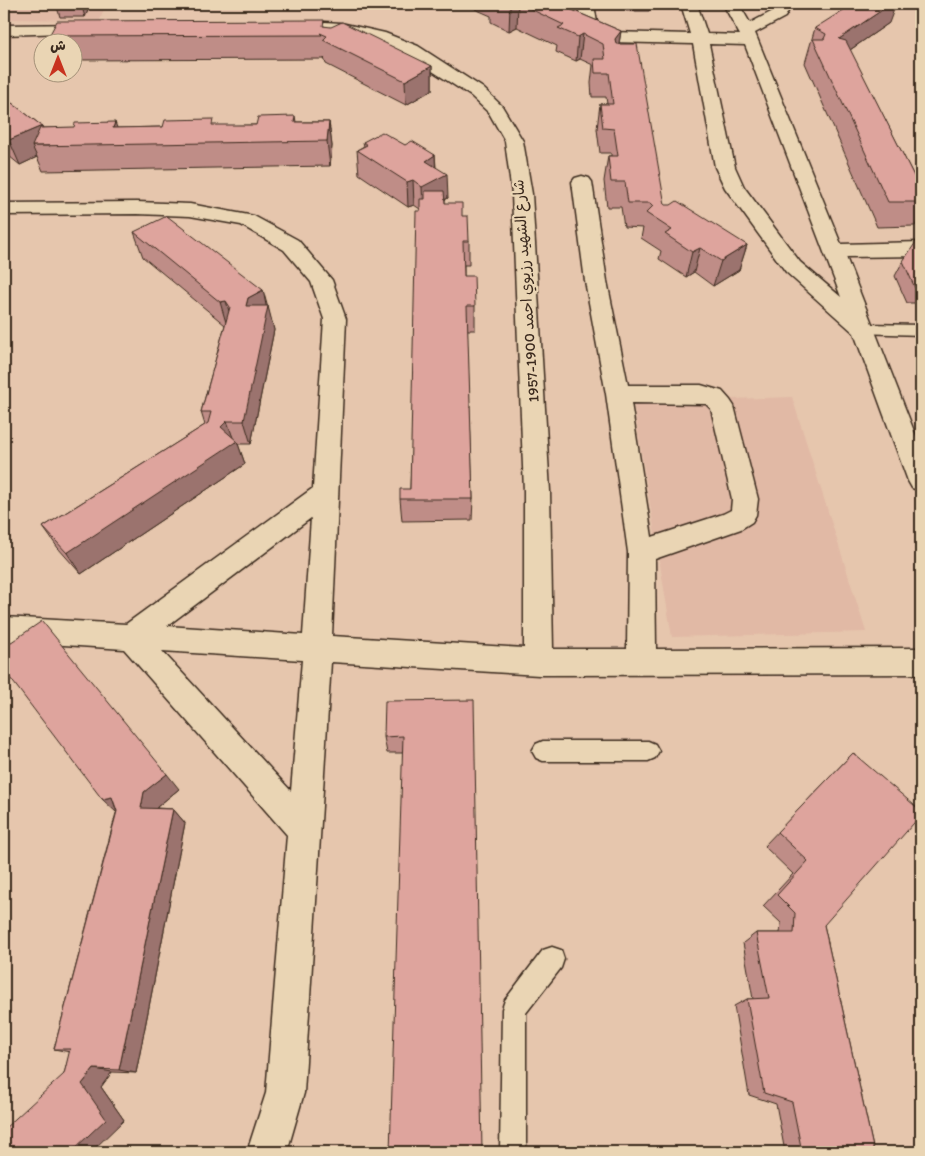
<svg xmlns="http://www.w3.org/2000/svg" width="925" height="1156" font-family="Itim,'Playpen Sans Arabic',sans-serif">
<style>
.built{fill:#e1b9a5}
.lines{fill:none;stroke-linecap:round;stroke-linejoin:round}
.lane-casing{stroke:#3b2a1e;stroke-width:3}
.street-casing{stroke:#3b2a1e;stroke-width:3}
.lane{fill:#ead5b4;fill-rule:evenodd}
.street{fill:#ead5b4;fill-rule:evenodd}
.wall{fill:#bf8d87;stroke:#3b2a1e}
.shaded-wall{fill:#9b736e;stroke:#3b2a1e}
.building{fill:#dea49d;stroke:#3b2a1e}
.labels{text-anchor:middle;stroke-width:4.5;stroke-linejoin:round;paint-order:stroke}
.far-street-label{font-size:15px;fill:#3b2a1e;stroke:#ead5b4}
</style>
<rect width="100%" height="100%" fill="#e6c6ad"/>
<filter id="ink" filterUnits="userSpaceOnUse"><feTurbulence type="fractalNoise" baseFrequency=".02" numOctaves="2"/><feDisplacementMap in="SourceGraphic" scale="10" xChannelSelector="R" yChannelSelector="G"/><feConvolveMatrix kernelMatrix="1 2 1 2 8 2 1 2 1" color-interpolation-filters="sRGB"/></filter>
<g filter="url(#ink)">
<path class="built" d="M4,4H106L100,20L4,19Z
M792,397L866,632L672,637L633,402Z"/>
<g class="lines">
<defs>
<path id="lane" d="M864,324L921,325V335L859,333L856,329L859,325Z
M543,741H648L655,744L659,751L655,758L648,761H543L536,758L532,751L536,744Z
M552,947L561,950L564,959L561,968L526,1013V1152H500L502,1009L505,1000L543,950Z"/>
<path id="street" d="M518,4H539L581,22L578,4H594L598,29L610,32L690,34L681,4H697L707,34L740,35L723,4H739L750,23L773,11L776,4H792L785,17L755,33L841,244L921,242V256L846,257L921,449V491L912,488L908,481L854,333L786,272L725,188L715,167L693,44L610,42L584,35L520,7ZM709,44L745,45L841,297L800,262L744,187L735,167Z
M325,22L341,23L385,33L418,46L483,88L502,106L523,141L532,194L550,491L553,649H627L628,552L606,394L585,281L572,182L575,178L582,176L589,178L592,182L607,281L628,385H701L722,391L730,400L734,406L758,499L756,515L752,522L741,529L655,559L656,649L921,648V674L539,675L331,662L304,1093L287,1152H247L266,1093L287,835L124,649L4,641V617L126,624L313,488L324,319L311,282L284,250L241,225L190,216L137,214L4,215V203L137,202L190,204L254,216L298,240L332,280L346,319L332,636L524,648V491L512,194L505,141L489,113L471,96L406,54L374,40L319,30L317,27L319,24ZM631,403L706,404L711,409L732,499L731,510L723,514L652,537ZM311,518L303,635L167,626ZM162,651L302,660L291,791Z
M90,24L96,26L98,29L96,32L4,35V25Z"/>
</defs>
<use href="#lane" class="lane-casing"/>
<use href="#street" class="street-casing"/>
<use href="#lane" class="lane"/>
<use href="#street" class="street"/>
</g>
<path class="wall" d="M58,4H91L85,17H60L57,7Z
M475,4H558L621,31L619,44L665,205L747,245L739,270L713,286L694,272L686,277L659,259L661,251L641,238L643,228L624,227L621,207H607L604,181L608,156H611V153H600L597,129L600,104H607L606,97H592L591,83L593,65L580,59L576,61L556,52L557,46L517,27L509,31L491,22V16L475,9Z
M625,4H650L649,11H626Z
M889,23L850,50L921,190V213L915,226L877,227L805,63L815,28Z
M324,26L432,66V90L406,105L326,64L324,58L325,59L72,60V42H51L49,36Z
M4,97L42,126V128H117L256,125L295,116L296,122H329L332,146L330,166L43,171L37,157L20,165L4,152Z
M363,142L405,145L435,155L436,167L448,198L445,200V203L462,216L469,241V265H464V276L475,306V330H467L473,499L472,520L402,521L400,499L410,489L420,209L414,205L408,207L359,174L357,150L364,146Z
M134,232L263,290L274,330L251,444H238L245,464L81,574L58,548L43,527L205,425L201,412L225,325L143,257Z
M921,242V303H907L895,276L903,261Z
M474,700L402,753H387L384,737Z
M853,753L824,925L874,1152H785L776,1104L749,1095L734,1006L747,999H753L743,943L756,933H780L781,923L763,906L793,874L764,846Z
M179,789L157,807V808L173,809L185,823L136,1073L112,1072L101,1087L124,1120L64,1074L70,1052L54,1049L116,813Z"/>
<path class="shaded-wall" d="M84,4H91L85,17L82,7Z
M517,4H518L517,27L509,31L510,7Z
M891,4H896L889,23L831,63L839,39Z
M621,31L617,55L615,39Z
M583,34L580,59L576,61L578,37Z
M432,66V90L406,105L405,81Z
M115,122L123,145L113,128Z
M329,122L332,146L330,166L327,141Z
M42,126L50,146H32L37,157L20,165L9,140Z
M435,155L436,179L447,174L448,198L423,211L422,187L426,161Z
M413,180L414,205L408,207L407,182Z
M747,245L739,270L713,286L721,261Z
M700,248L694,272L686,277L692,252Z
M263,290L267,310L268,306L274,330L251,444L244,421L246,306L248,298Z
M226,301L233,325L227,326L220,302Z
M227,421L235,443L237,441L245,464L81,574L67,553L221,427Z
M167,774L179,789L157,807L154,822L141,808L144,792Z
M112,797L117,813L102,799Z
M173,809L185,823L136,1073L119,1070Z
M94,1069L112,1072L101,1087L124,1120L91,1152H71L82,1084Z"/>
<path class="building" d="M58,4H84L82,7H57Z
M504,4H517L510,7Z
M520,4H558L621,31L615,39L616,44H637L665,205H671L677,201L747,245L721,261L700,248L692,252L665,234L672,230L646,213L653,206L650,203H628L625,182H611L608,156H618L614,129L603,128L600,104H613L609,73H595L594,59H605L603,44L583,34L578,37L558,28L564,25Z
M853,4H891L839,39L846,41L921,190V202H888L813,39H824L826,34L815,28Z
M324,20L323,26L331,27L342,22L432,66L405,81L323,40L327,36L320,33L322,35L49,36L57,21Z
M4,97L42,126L9,140L4,136Z
M295,116L294,122H329L327,141L32,146L40,128L74,127L75,123L115,122L113,128L163,127L165,120L213,119L212,125H256L258,117Z
M382,132L405,145L412,141L435,155L426,161L447,174L422,187L413,180L407,182L357,150L367,145L363,142Z
M425,191H444L445,203H462V216H468L469,241H463L464,276H474L475,306H467L473,499H400V489H410L416,211H420V199H425Z
M167,216L263,290L248,298L246,306H268L244,421H227L221,427L237,441L67,553L43,527L208,423L211,412H201L230,307L226,301L220,302L134,232Z
M916,242H921V288H915L903,261Z
M42,621L167,774L144,792L141,808L173,809L119,1070L94,1069L82,1084L106,1119L71,1152H4V1129L64,1074L70,1049H54L117,811L112,797L102,799L4,670V647Z
M474,700L482,1152H390L403,736L384,737L385,701Z
M853,753L921,811V815L824,925L874,1152H802L792,1102L764,1093L747,999L769,998L756,933H794L795,913L777,895L808,861L777,832Z"/>
</g>
<g class="labels">
<g class="far-street-label">
<text transform="translate(526 291) rotate(-94)" y="5">شارع الشهيد رزيوي احمد 1900-1957</text>
</g>
</g>
<rect width="925" height="1156" fill="none" stroke="#ead5b4" stroke-width="20"/>
<rect x="10" y="10" width="905" height="1136" fill="none" stroke="#3b2a1e" stroke-width="2" filter="url(#ink)"/>
<g transform="translate(58 58)"><circle r="24" fill="#ead5b4" stroke="#a49178"/>
<path d="M0-4L9 19L0 12L-9 19Z" fill="#c8321e"/>
<text y="-8" font-size="14" font-weight="bold" text-anchor="middle" fill="#3b2a1e">ش</text>
</g>
</svg>
